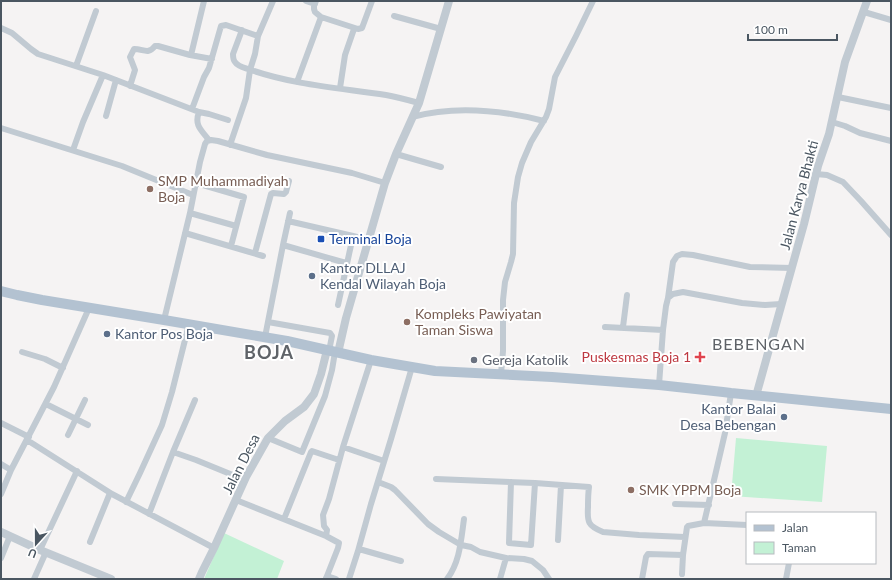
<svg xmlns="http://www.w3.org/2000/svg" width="892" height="580" font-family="Lato,sans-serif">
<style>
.green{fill:#c3f1d5}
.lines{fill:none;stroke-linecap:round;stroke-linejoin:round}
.minor{stroke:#c1cad2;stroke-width:6}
.tertiary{stroke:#c1cad2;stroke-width:8}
.primary{stroke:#b3c2d1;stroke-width:10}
.education-dot{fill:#8d6e63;stroke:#fff;stroke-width:1.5}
.transit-dot{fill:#1a4fb4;stroke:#fff;stroke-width:1.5}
.service-dot{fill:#5c6f8a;stroke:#fff;stroke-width:1.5}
.health-dot{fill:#e0444e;stroke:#fff;stroke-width:1.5}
.worship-dot{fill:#6b7280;stroke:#fff;stroke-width:1.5}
.labels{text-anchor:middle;stroke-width:4;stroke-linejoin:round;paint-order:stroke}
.education-label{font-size:14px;fill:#785e54;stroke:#fff;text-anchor:start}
.street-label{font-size:14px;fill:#4a5661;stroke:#fff}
.transit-label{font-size:14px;fill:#164399;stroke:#fff;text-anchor:start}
.service-label{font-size:14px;fill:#4e5e75;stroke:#fff;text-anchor:start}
.health-label{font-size:14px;fill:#be3a42;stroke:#fff;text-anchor:end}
.worship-label{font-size:14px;fill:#5b616d;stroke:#fff;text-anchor:start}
.quarter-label{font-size:16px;letter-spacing:1px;fill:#5f6368;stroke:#fff}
.district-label{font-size:18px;font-weight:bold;letter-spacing:1px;fill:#5f6368;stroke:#fff}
</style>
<rect width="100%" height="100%" fill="#f5f3f3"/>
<path class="green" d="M736,438L827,446L822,502L731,496Z
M224,533L284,561L277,579H204Z"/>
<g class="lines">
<path class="minor" d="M306,1L315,4
M316,1L314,6V9L315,12L321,17L358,29L362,28L372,1
M864,12L891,20
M394,16L441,29
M1,28L12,33L31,49L38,54L103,75L199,112L209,114L228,120
M242,30L233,54C233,57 233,60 235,62C238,67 246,68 251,70C294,85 341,88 386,95C397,97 408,100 419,103
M191,55L204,1
M76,66L96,11
M297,82L321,17
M130,86L135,70L130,57L134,49C144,49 148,55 155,46H158L190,55L212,59
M340,88L345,55L354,29
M838,97L891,108
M192,109L204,77L209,68L221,26L226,25L258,36
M199,112C194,125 201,130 209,140
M106,116L116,80
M412,117C456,105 501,110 544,121
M832,122L845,126L860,133L891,141
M1,128L122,166L193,195
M230,145L246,98L250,70L255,54L258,36L273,1
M73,150L83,122L103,75
M396,154L441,167
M816,174L827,175L843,182L861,201L891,235
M196,183L244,197L231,246
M190,213L236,226
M288,221L353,236L369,240
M185,233L263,256
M283,245L346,263
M255,253L271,194L273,193L284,194L286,192L289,181
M668,298L673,262L677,256L682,254L693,255L750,267L792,268
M338,305L353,236
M164,320L190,213L200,162L205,144L207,141L211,140L218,141L267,155L352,173L385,183
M268,322L330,333L332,336L329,351
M605,327L663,330
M623,327L627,295
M265,337L283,245L290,213
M22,352L45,359L63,368
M501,374L503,351V300L505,282L511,262L513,254L514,203L518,177L522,163L531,142L546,117L549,109L555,77L576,36L593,1
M659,385L663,330L666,306L668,298L673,294L683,292L742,303L765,305L781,304
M46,404L88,425
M1,423L29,437
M68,435L85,400
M268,438L302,452L325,396L332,370L335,352
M27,440L112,494L214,548
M343,447L384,461
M173,452L196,460L245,480
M1,464L11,470
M436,479L535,483L589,487C588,494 588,500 588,507C587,522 588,526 603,532L639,535L685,537
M378,482L391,487L395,490L428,524L439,532L461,545L471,547L480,552L506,558L524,559L532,561L543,570L549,579
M511,482L509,543L531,545L535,483
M1,494L11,470L54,387L89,308
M236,500L326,536L339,543L338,548L327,576
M126,502L140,473L162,425L172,392L189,324
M675,504L709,505
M149,514L173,452L195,400
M284,519L311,452L312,451L339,460
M704,523L725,433L731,393
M326,536L327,530L324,526L323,515L329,499L343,447L371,360
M558,540L561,485
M90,542L110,493
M359,549L401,561
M40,550L77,471
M1,558L10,536
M682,574L683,555
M326,578L327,576L336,579
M34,579L46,552
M349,579L358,551L371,504L391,439L412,367
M447,579C460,562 461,540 464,519
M500,579L506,558
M642,579L646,557L648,554L683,555L687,527L688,526L704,523L747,525
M786,579L789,563"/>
<path class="tertiary" d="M338,353L346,318L385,183L396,154L419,103L449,1
M756,396L804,224L818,166L829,134L845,62L867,1
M1,532L40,550L111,579
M199,579L202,572L214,548L246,477L268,438L285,421L304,407L314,394L321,374L327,350"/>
<path class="primary" d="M1,291L17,295L42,300L164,320L287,341L371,360L435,371L552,377L659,385L723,392L731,393L891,409"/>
</g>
<g class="education-dot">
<circle cx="150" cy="189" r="4"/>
<circle cx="407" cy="322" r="4"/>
<circle cx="631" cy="490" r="4"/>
</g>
<rect class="transit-dot" x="317" y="235" width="8" height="8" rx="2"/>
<g class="service-dot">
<circle cx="312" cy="276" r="4"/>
<circle cx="107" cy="334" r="4"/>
<circle cx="784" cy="417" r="4"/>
</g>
<path class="health-dot" d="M698 351h4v4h4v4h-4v4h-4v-4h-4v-4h4z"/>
<circle class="worship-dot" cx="474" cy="360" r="4"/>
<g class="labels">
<g class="education-label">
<text x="158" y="186">SMP Muhammadiyah<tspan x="158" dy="16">Boja</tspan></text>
<text x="415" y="319">Kompleks Pawiyatan<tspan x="415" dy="16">Taman Siswa</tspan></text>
<text x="639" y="495">SMK YPPM Boja</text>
</g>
<g class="street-label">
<text transform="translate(799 195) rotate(-75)" y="5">Jalan Karya Bhakti</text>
<text transform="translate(241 464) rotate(-63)" y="5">Jalan Desa</text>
</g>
<g class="transit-label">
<text x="329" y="244">Terminal Boja</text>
</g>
<g class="service-label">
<text x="320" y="273">Kantor DLLAJ<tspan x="320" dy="16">Kendal Wilayah Boja</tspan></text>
<text x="115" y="339">Kantor Pos Boja</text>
<text x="776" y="414" text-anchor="end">Kantor Balai<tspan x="776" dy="16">Desa Bebengan</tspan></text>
</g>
<g class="health-label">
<text x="691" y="362">Puskesmas Boja 1</text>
</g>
<g class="worship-label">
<text x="482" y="365">Gereja Katolik</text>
</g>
<g class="quarter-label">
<text x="759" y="350">BEBENGAN</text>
</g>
<g class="district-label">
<text x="269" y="359">BOJA</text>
</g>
</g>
<rect width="892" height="580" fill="none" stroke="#4a5661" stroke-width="4"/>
<rect x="746" y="512" width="130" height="52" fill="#ffffff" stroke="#b7bbc0"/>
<rect x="754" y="525" width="20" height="6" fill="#b3c2d1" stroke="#b7bbc0"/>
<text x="782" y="532" font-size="12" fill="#4a5661">Jalan</text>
<rect x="754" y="542" width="20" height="12" fill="#c3f1d5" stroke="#b7bbc0"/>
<text x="782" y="552" font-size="12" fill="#4a5661">Taman</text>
<g transform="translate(36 544) rotate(201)" stroke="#ffffff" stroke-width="3" paint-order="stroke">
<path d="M0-3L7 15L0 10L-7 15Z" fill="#4a5661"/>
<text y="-6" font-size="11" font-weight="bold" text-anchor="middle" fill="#4a5661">U</text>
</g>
<path d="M748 34v6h89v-6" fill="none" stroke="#4a5661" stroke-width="2"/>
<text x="754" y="34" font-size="12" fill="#4a5661" stroke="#ffffff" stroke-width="3" paint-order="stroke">100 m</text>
</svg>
